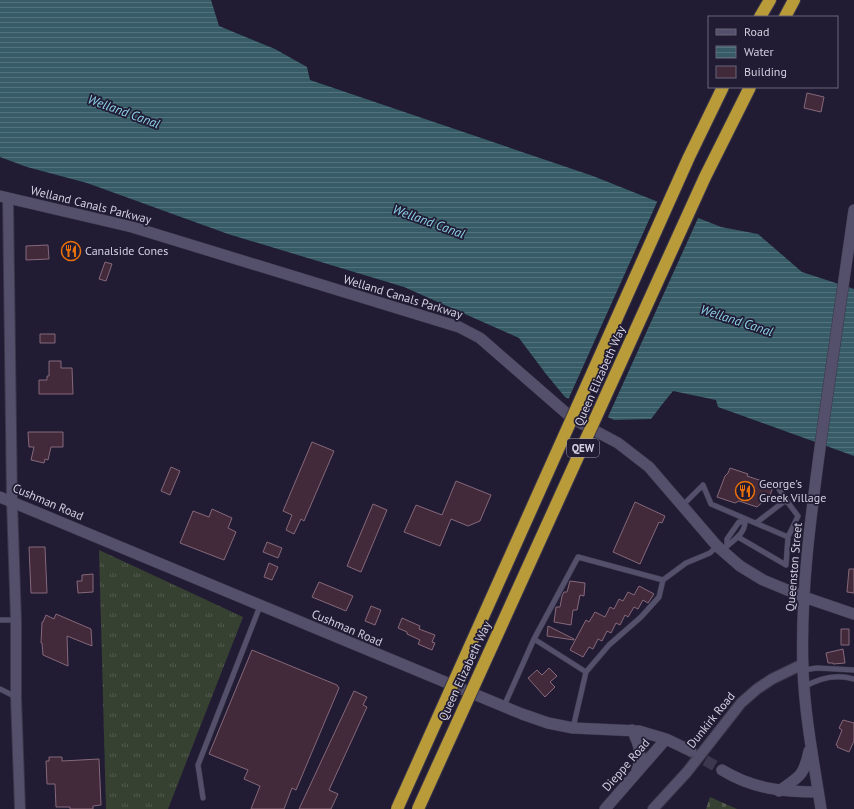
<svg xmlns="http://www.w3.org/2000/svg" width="854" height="809" font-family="'PT Sans',sans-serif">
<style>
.grass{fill:url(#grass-tufts)}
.cemetery{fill:url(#cemetery-stones)}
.water{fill:url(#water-rules)}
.pier{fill:#211c34}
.building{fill:#432a3a;stroke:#85687a}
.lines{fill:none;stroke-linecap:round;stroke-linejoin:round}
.tertiary-tunnel{stroke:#3c374e;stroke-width:11;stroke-dasharray:11 5.5;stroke-linecap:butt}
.service-casing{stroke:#3b364a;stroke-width:6}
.minor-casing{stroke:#3b364a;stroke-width:12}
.tertiary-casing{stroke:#3b364a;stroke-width:12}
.secondary-casing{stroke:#3b364a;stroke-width:12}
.motorway-casing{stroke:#3b364a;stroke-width:14}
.service{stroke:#54506b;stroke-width:5}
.minor{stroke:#54506b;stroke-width:10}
.tertiary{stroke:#54506b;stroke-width:11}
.secondary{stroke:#54506b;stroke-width:11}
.motorway{stroke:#b99b3a;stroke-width:12}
.motorway-bridge-casing{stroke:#3b364a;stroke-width:14;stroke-linecap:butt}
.motorway-bridge{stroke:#b99b3a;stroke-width:12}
.labels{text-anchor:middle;stroke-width:3.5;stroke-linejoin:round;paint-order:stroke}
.shield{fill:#211c34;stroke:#9d9aac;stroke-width:1}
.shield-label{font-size:11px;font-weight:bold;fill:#d2d0e0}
.street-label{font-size:12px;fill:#d2d0e0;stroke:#211c34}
.poi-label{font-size:12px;fill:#d2d0e0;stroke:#211c34;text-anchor:start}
.water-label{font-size:13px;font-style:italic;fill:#8cd1e8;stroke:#211c34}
</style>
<defs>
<pattern id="grass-tufts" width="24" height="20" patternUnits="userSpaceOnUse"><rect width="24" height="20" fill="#374131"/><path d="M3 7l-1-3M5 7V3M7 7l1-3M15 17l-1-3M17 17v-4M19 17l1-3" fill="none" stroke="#535b4f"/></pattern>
<pattern id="cemetery-stones" width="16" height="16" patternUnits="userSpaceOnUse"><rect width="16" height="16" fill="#374131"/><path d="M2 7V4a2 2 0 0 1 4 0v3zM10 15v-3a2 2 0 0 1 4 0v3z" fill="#535b4f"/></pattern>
<pattern id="water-rules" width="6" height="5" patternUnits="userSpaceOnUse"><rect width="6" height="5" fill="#375c68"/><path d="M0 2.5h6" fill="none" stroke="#53727d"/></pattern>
</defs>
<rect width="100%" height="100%" fill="#211c34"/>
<path class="grass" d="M99,550L243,617L168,809H106Z"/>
<path class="cemetery" d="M710,797L737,809H706Z"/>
<path class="water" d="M0,0H211L219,26L275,49L307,67L310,80L593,176L721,227L758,234L802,272L854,289V456L718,407L716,400L673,391L664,402L651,419L614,420L565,397L546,374L519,338L404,287L228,234L87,183L27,167L0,157Z"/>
<path class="pier" d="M658,200L699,216L607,419L568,400Z"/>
<path class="building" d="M807,93L824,97L821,112L804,108Z
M48,245L49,259L26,260V246Z
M105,262L112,264L106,281L99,279Z
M40,334H55V343H40Z
M49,361H61V368H72L73,394H39V380H47V376H49Z
M28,432H63V447H51L48,460L45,459L44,463L31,460L34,447H29Z
M312,442L334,451L304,521L301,519L294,534L286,530L292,515L283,511Z
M171,467L180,471L170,495L161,491Z
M730,468L748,474L747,476L765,482L764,484L773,486L769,499L767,498L757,507L739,501L735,503L717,497L725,476L728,473Z
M456,481L491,495L480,521L468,526L451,519L440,546L404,532L416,505L442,515Z
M635,502L665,516L662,523L659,522L640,564L613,552Z
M373,504L387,510L361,572L347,566Z
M212,509L232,518L228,528L236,532L224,560L180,543L193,511L209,517Z
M267,542L282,548L278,558L263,552Z
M29,547H45L47,593H31Z
M269,563L278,567L272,580L264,577Z
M849,569H854V593L847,592Z
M93,574V592L78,593L77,581H82V575Z
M570,581L585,583L584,596L580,595L577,610H573L571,625L554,622L556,607H560L562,596L564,592H567Z
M319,582L353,596L346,611L312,597Z
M639,586L654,594L648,603L643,600L638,609L634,607L628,617L625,615L620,625L616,623L611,633L607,631L602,641L598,639L593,649L589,647L583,657L570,650L586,620L589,622L595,612L605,617L610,607L614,609L619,599L623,601L628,592L634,595Z
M371,606L381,610L375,625L365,621Z
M56,614L91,629L92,646L67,636L68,666L43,655L42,643H41L42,622H43L46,615L54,619Z
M402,618L420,626L419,629L435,635L432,642L435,643L432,650L418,644L420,640L407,634V632L398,628Z
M548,626L574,639V640L547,636Z
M841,629H849V645H841Z
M843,649L845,663L833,664V663H828L826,653Z
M252,650L337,685L339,688L296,790L292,788L284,809H251L260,786L244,779L248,770L209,754Z
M549,668L557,676L550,682L555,687L545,697L528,678L537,670L542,675Z
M354,691L367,697L363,705L367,707L329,790L338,794L331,809H299Z
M843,720L854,723V741L849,752L837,747L838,746L836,745L842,730L839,728Z
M49,757H62V761L99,759L101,805L93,806V809H70V807H56L55,784H47L46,761H49Z"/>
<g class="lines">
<path class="tertiary-tunnel" d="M691,752L722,770"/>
<defs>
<path id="service" d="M786,500L798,516L788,537
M682,506L703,485L711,504L788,537L786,565L738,537
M756,523L786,500L777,486
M727,545V539L739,522H745
M722,551C730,542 745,535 745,522L747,520
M0,620H16
M534,639L586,672
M803,670L817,668L854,670
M804,687C819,678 837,674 854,679
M0,689L16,697
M504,706L534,639L578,557L663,580
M573,728L586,672L609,645L641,617L659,597L663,580L686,563L710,553L717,546
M203,798L198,765L260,606"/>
<path id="minor" d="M8,199L12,502L16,620V697L20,809
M653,809L687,772L741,703L757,689L772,679L803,664"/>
<path id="tertiary" d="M0,497L522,714L548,723L573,728L639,731L666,739L691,751
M632,730C639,744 643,755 637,770
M722,770C753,789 783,792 818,792
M605,809L666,739"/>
<path id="secondary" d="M0,196L132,227L459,327L480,338L573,419L618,443L649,467L717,546L740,566L763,580L804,597L854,614
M779,791C799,777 804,776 809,751
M821,809C814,763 805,717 803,671C800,589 812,507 823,426C834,354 844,282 854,210"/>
<path id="motorway" d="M760,17L770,0
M785,17L794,0"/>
</defs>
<use href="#service" class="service-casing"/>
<use href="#minor" class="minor-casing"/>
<use href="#tertiary" class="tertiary-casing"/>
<use href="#secondary" class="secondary-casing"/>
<use href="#motorway" class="motorway-casing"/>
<use href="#service" class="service"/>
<use href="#minor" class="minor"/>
<use href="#tertiary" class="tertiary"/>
<use href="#secondary" class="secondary"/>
<use href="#motorway" class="motorway"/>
<defs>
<path id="motorway-bridge" d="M397,809L689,157L723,87
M418,809L705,177L750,87"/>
</defs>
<use href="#motorway-bridge" class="motorway-bridge-casing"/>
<use href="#motorway-bridge" class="motorway-bridge"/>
</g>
<defs>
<symbol id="restaurant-ring" viewBox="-11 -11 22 22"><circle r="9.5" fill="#211c34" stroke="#e8710a" stroke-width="1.5"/><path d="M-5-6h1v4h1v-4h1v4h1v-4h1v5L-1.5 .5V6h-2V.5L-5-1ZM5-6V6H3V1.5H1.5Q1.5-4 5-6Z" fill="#e8710a"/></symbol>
</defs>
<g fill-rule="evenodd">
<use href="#restaurant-ring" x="60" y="240" width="22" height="22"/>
<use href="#restaurant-ring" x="734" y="480" width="22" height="22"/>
</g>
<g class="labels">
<rect class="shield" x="567" y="439" width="32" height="18" rx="3"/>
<g class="shield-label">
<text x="583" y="452">QEW</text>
</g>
<g class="street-label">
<text transform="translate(91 205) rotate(14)" y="4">Welland Canals Parkway</text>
<text transform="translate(403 297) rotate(17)" y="4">Welland Canals Parkway</text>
<text transform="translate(600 376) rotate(-66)" y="4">Queen Elizabeth Way</text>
<text transform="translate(48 502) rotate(23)" y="4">Cushman Road</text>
<text transform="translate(794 567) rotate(-85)" y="4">Queenston Street</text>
<text transform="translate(347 628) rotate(23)" y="4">Cushman Road</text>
<text transform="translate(465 671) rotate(-65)" y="4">Queen Elizabeth Way</text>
<text transform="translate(711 720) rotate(-51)" y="4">Dunkirk Road</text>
<text transform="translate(626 765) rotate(-49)" y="4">Dieppe Road</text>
</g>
<g class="poi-label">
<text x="85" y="255">Canalside Cones</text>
<text x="759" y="488">George's<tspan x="759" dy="14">Greek Village</tspan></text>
</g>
<g class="water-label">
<text transform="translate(124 111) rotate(20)" y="5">Welland Canal</text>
<text transform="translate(429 221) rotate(20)" y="5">Welland Canal</text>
<text transform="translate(737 320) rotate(18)" y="5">Welland Canal</text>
</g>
</g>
<rect x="708" y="16" width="130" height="72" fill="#211c34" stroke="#686479"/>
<rect x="716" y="29" width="20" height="6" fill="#54506b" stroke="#686479"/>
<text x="744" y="36" font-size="12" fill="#d2d0e0">Road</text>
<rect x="716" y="46" width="20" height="12" fill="url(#water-rules)" stroke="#686479"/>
<text x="744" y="56" font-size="12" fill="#d2d0e0">Water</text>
<rect x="716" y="66" width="20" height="12" fill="#432a3a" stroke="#686479"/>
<text x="744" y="76" font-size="12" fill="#d2d0e0">Building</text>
</svg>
